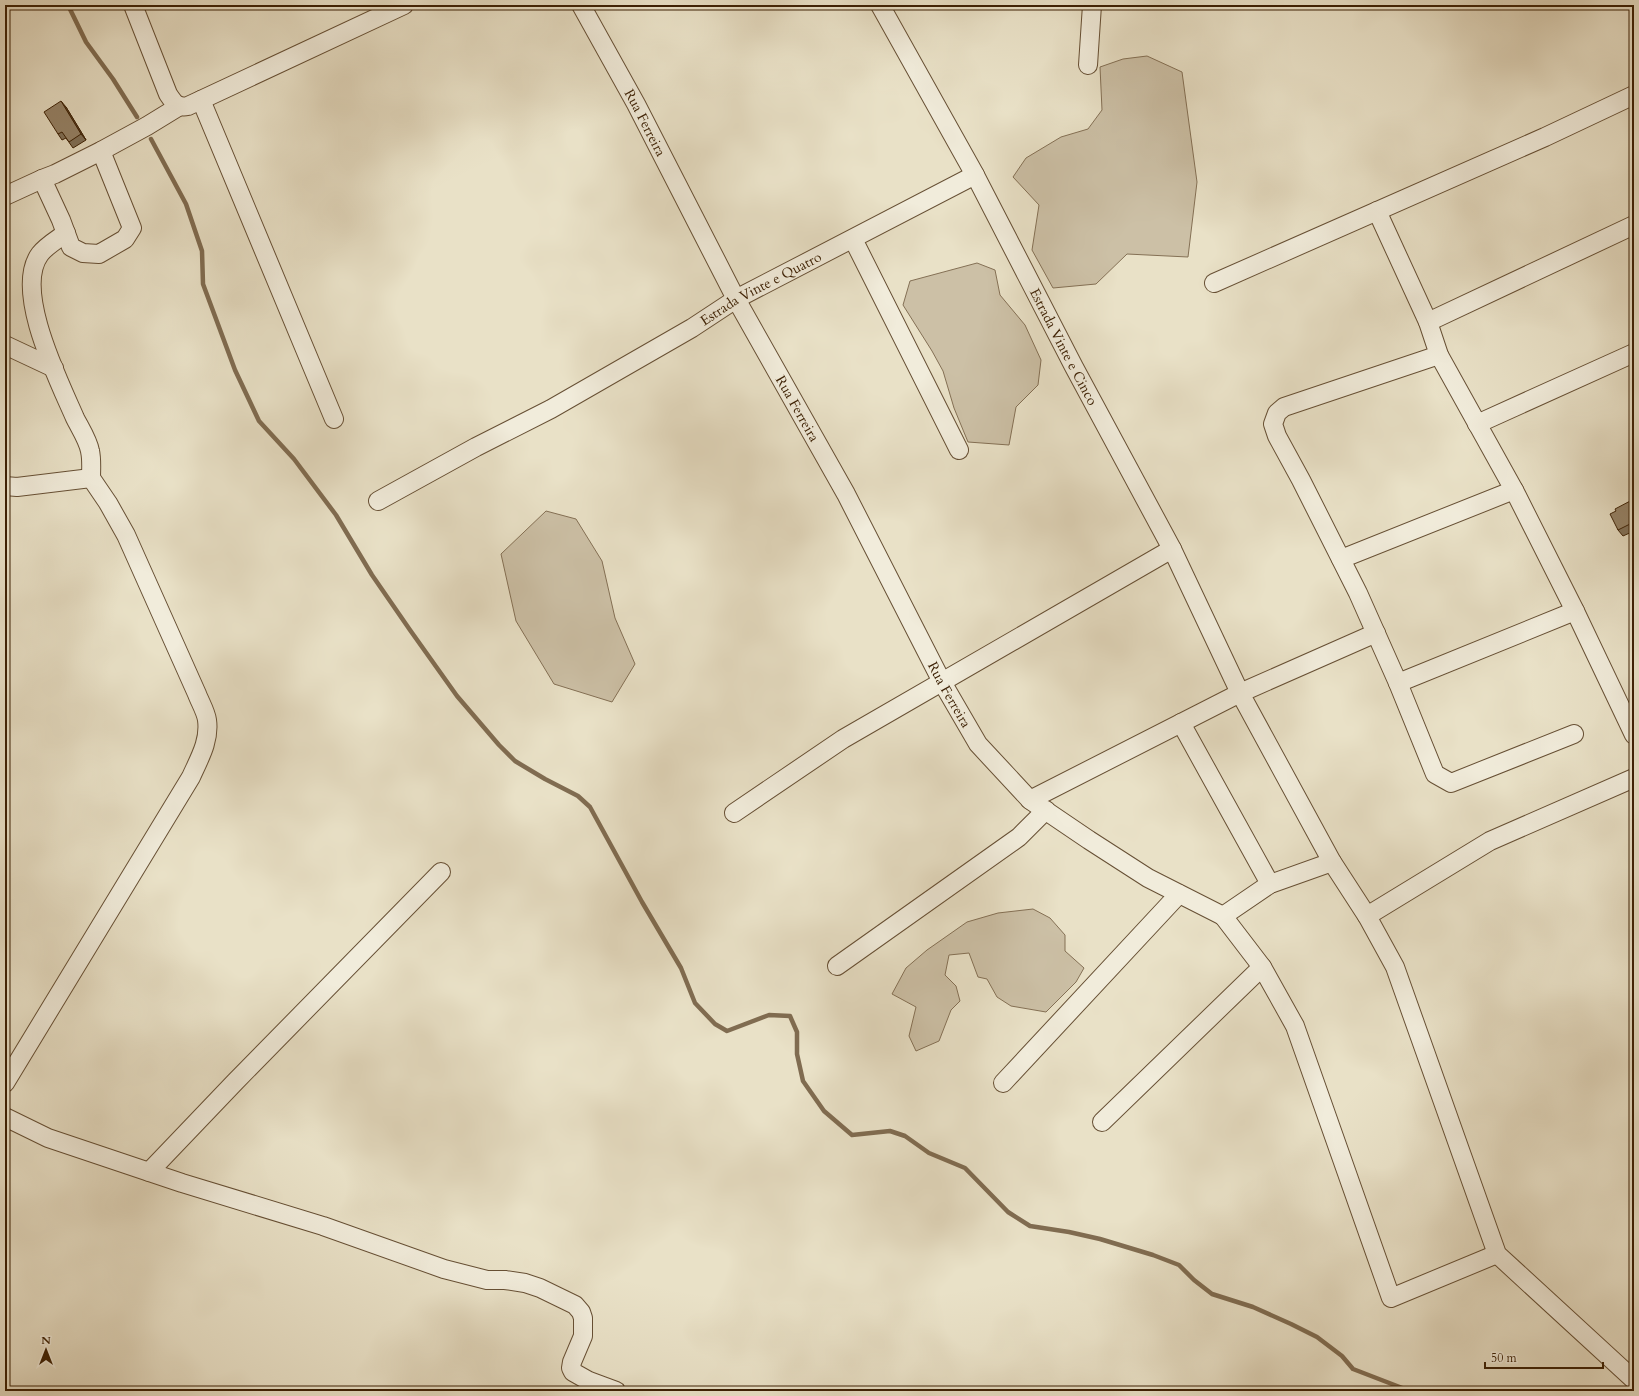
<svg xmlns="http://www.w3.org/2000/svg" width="1639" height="1396" font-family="Cardo,serif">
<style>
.green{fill:#ccc0a6;stroke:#847055}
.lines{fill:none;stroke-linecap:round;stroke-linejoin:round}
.stream{stroke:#806c51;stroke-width:4.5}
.minor-casing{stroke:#675035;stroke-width:20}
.minor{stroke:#f1ecdb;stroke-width:18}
.wall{fill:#81725a;stroke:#3c2004}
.shaded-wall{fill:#695c4a;stroke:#3c2004}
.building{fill:#968469;stroke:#3c2004}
.labels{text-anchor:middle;stroke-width:4;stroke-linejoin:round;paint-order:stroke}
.street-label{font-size:14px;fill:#3c2004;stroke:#f1ecdb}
</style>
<rect width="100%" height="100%" fill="#e9e1c7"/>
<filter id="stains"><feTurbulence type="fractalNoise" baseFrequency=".005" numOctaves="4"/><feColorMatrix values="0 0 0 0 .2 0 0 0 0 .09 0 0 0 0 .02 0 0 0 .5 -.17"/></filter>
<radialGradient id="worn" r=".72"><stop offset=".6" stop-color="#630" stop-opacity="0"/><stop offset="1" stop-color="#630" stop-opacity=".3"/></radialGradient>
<path class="green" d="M1147,56L1182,72L1197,182L1188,257L1127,254L1096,284L1053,288L1032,250L1039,205L1013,177L1026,158L1061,137L1088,129L1102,110L1100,67L1123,59Z
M977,263L995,270L1000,295L1025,325L1041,360L1038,385L1016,407L1009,445L968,442L954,408L943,371L932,351L903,305L910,281Z
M546,511L576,519L602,561L615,618L635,664L612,702L554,684L516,621L501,554Z
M1033,909L1050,918L1065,935V951L1084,968L1076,982L1046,1012L1011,1006L997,997L987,979L978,977L969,953L949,955L945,975L956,986L960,1001L951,1010L939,1041L916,1051L909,1036L916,1007L892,994L906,968L927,950L967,922L998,913Z"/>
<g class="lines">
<path class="stream" d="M68,5L86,42L113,79L137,117
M151,139L186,204L202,251L203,284L235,370L259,421L294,459L336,515L372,575L410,630L457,696L499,745L515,761L545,779L578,796L590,807L642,902L681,968L695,1003L715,1024L727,1031L769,1015L790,1016L797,1032V1054L803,1081L824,1111L852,1135L890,1131L905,1136L929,1153L965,1168L1008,1212L1030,1226L1069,1232L1100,1239L1153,1255L1179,1265L1194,1280L1212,1294L1253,1307L1291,1324L1317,1337L1342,1356L1353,1369L1410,1391"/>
<defs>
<g id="minor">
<path d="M133,5L168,94C174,103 177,108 188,106L404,5"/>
<path id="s1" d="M581,5L636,104L736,299L846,494L942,682L978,744L1030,800"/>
<path id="s2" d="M880,5L975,175L1074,367L1172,549L1240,693L1332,862L1270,884L1223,916L1148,878L1089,840L1030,800L1240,693L1376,633"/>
<path d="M1088,65L1092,5"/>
<path d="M201,100L334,419"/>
<path d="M42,179L61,220L71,247L83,253L99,254L125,239L132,228L101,151"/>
<path d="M5,196L42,179L55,174L101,151L147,126L178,107"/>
<path d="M1377,211L1428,322L1439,355L1514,490L1575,611L1634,735"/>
<path d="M66,233C58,239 46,246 40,254C13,290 59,381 75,418C80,428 88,440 90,451C92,460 91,470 91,478"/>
<path d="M853,239L959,450"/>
<path d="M1214,283L1545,137L1634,95"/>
<path d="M1428,322L1634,225"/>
<path d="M5,345L54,368"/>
<path d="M1439,355L1284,407L1277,413L1273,424L1277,436L1301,480L1358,593L1398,683L1435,774L1451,783L1574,734"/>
<path d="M1477,424L1634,353"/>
<path d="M5,486L17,487L91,478L108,503L126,535L197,694C200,702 206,712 207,720C210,741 199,759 191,777L5,1083"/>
<path id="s3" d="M378,501L476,447L551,409L692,328L736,299L975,175"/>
<path d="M1341,559L1514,490"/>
<path d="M1398,683L1575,611"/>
<path d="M1181,723L1270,884"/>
<path d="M734,813L843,739L1172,549"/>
<path d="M1332,862L1367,916L1395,967L1497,1254L1634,1380"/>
<path d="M1223,916L1262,967L1295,1026L1391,1298L1497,1254"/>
<path d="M1367,916L1490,841L1634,778"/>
<path d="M837,966L1019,837L1046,810"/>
<path d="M1003,1083L1179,894"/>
<path d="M5,1117L48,1138L182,1183L323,1226L444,1269L487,1280H505L525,1283L540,1288L575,1305L581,1312L583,1318V1336L572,1362L571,1368L573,1372L589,1381L616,1391"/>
<path d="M1102,1122L1262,967"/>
<path d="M149,1172L235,1082L441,872"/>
</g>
</defs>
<use href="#minor" class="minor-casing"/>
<use href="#minor" class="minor"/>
</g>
<path class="wall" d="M66,107L86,140L73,148L66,138L62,140L58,134Z
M1634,499V531L1623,536L1618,530L1616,511Z"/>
<path class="shaded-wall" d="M61,101L66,107L86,140L81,134Z"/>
<path class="building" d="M61,101L81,134L69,142L62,132L58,134L44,112Z
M1634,499V522L1618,530L1610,514L1616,511L1615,509Z"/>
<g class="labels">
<g class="street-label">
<text dy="5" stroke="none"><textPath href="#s1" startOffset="134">Rua Ferreira</textPath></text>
<text dy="5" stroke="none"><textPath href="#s3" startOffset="438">Estrada Vinte e Quatro</textPath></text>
<text dy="5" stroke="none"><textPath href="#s2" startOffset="388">Estrada Vinte e Cinco</textPath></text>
<text dy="5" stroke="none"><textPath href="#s1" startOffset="458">Rua Ferreira</textPath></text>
<text dy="5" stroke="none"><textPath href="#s1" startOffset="782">Rua Ferreira</textPath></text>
</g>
</g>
<rect width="1639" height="1396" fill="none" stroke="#e9e1c7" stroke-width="20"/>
<rect x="6" y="6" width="1627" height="1384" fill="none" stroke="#3c2004" stroke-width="2"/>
<rect x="10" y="10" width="1619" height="1376" fill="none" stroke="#3c2004"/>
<g transform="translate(46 1350)" stroke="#f1ecdb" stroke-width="3" paint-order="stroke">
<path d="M0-3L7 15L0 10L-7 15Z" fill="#3c2004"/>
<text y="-6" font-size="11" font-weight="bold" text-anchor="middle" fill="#3c2004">N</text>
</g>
<path d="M1485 1362v6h118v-6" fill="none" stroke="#3c2004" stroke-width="2"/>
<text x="1491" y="1362" font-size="12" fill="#3c2004" stroke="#f1ecdb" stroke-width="3" paint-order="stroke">50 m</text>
<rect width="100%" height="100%" filter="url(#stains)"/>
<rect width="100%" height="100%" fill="url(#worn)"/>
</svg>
